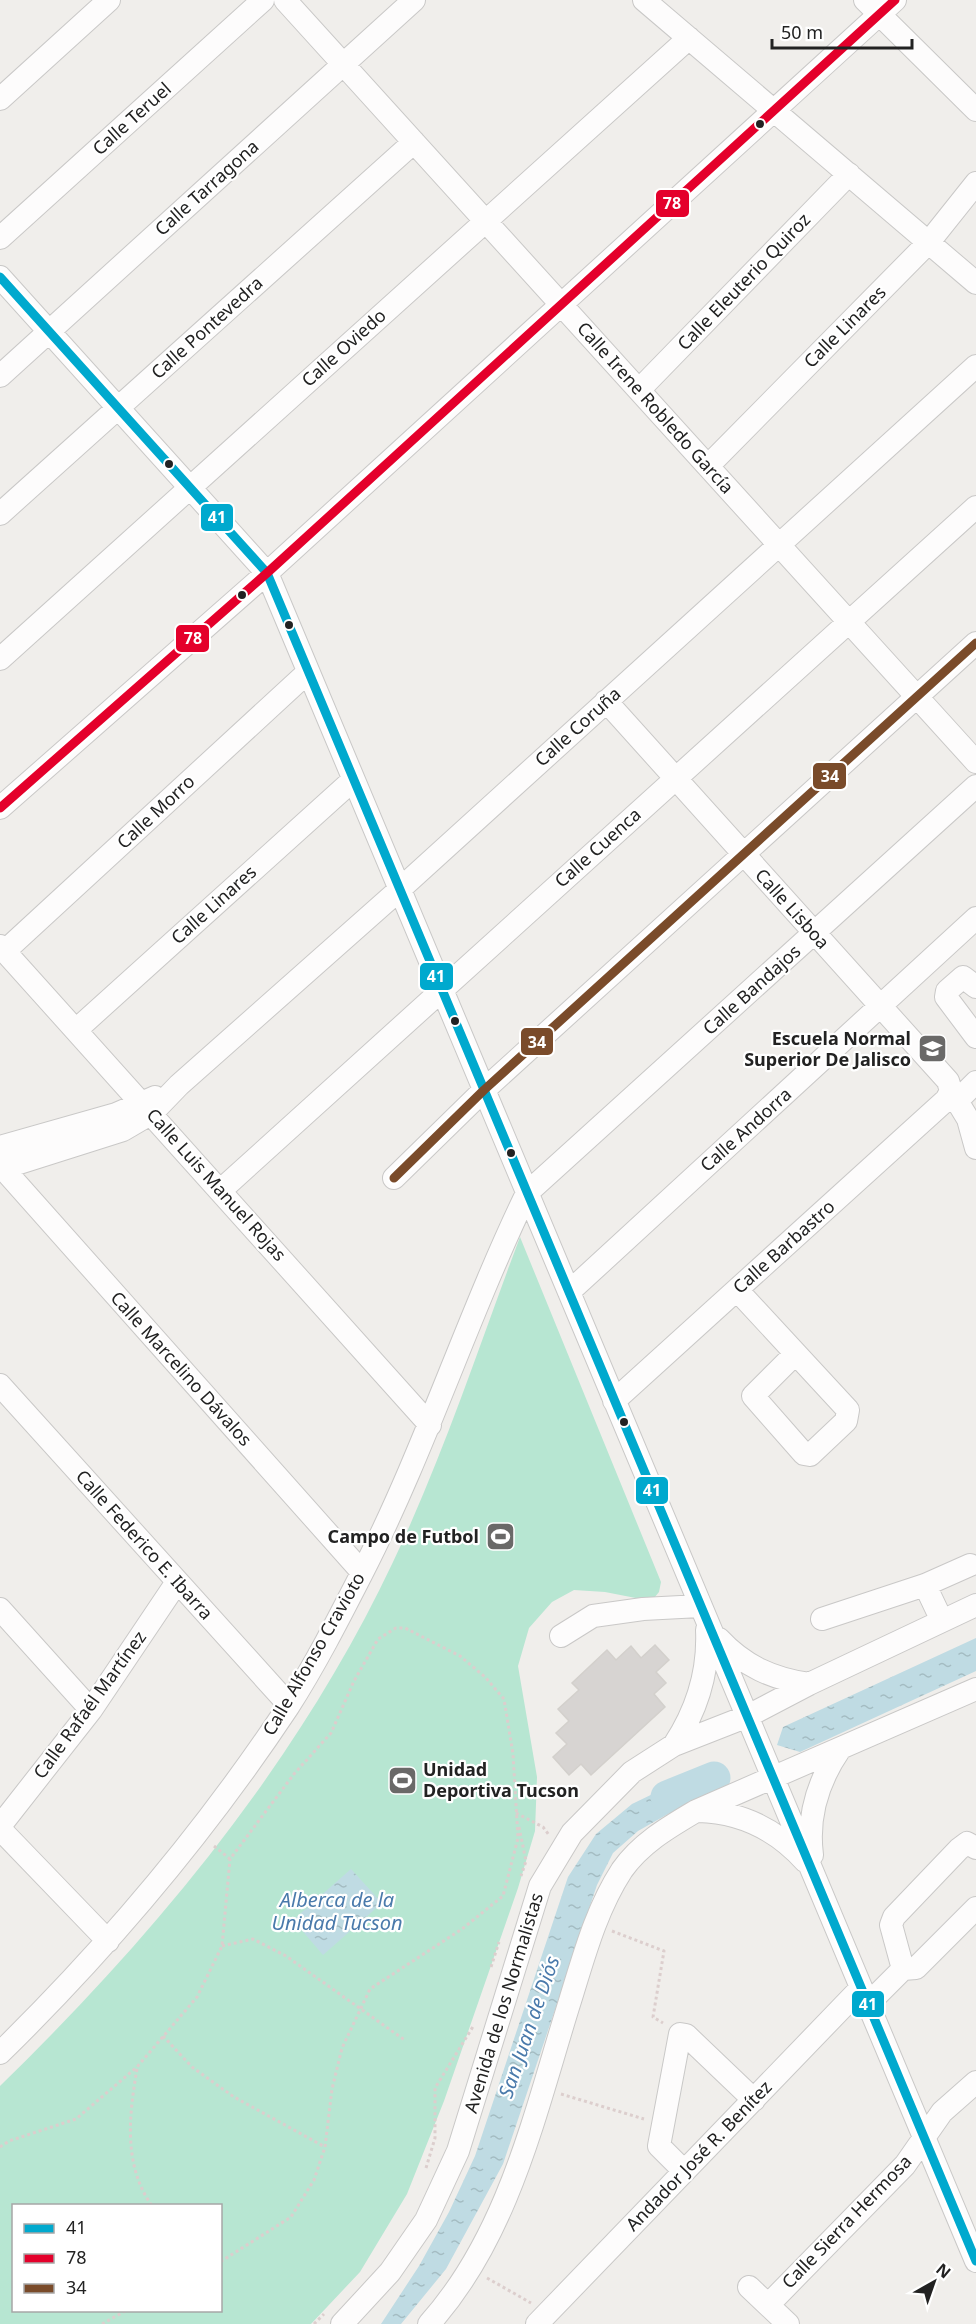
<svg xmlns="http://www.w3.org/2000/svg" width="976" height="2324" font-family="'Noto Sans',sans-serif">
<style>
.pitch{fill:#b7e6d2;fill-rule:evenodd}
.water{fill:url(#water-ripples)}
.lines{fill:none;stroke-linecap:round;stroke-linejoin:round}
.river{stroke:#bfdbe3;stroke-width:33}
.building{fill:#d7d4d2;stroke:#d3d0cc;stroke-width:1.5}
.minor-casing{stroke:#c9c8c7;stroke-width:24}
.path{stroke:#dccecd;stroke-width:3;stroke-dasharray:3 3;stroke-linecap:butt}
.minor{stroke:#fdfcfc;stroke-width:22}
.bus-1-casing{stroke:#fff;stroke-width:14}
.bus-2-casing{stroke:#fff;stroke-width:14}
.bus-3-casing{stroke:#fff;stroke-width:14}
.bus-1{stroke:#00a9ce;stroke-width:9}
.bus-2{stroke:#e4002b;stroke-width:9}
.bus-3{stroke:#7a4b2a;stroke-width:9}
.bus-dot{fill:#222;stroke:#fff;stroke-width:2}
.labels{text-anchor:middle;stroke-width:4.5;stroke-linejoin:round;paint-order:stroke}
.street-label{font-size:18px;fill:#222;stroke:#fff}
.poi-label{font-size:18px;font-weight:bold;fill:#222;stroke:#fff;text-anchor:end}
.water-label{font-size:20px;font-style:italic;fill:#4a7aab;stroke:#fff}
.line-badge{stroke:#fff;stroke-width:2}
.badge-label{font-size:16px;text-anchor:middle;font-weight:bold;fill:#fff}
</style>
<defs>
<pattern id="water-ripples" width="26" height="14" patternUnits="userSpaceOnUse" patternTransform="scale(1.5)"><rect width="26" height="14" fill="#bfdbe3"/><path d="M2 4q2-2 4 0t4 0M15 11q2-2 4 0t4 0" fill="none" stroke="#a4bcc2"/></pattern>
</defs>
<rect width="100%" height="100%" fill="#f0eeeb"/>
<path class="pitch" d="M520,1237L661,1582L659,1592L654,1598L646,1600L605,1592L574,1590L552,1602L529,1628L518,1666L537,1777L535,1831L518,1888L444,2101L407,2194L360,2272L311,2324H0V2086C157,1933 299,1761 393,1562C443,1457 479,1346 520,1237ZM14,2206H220V2310H14Z"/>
<path class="water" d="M976,1638V1671L800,1752L777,1745L783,1727Z
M690,1776L710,1780L698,1797L638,1831L613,1853L597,1885L503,2164L446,2269L401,2324H381L419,2266L449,2212L475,2156L568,1877L596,1834L632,1804Z
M351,1869L382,1903L323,1955L293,1920Z"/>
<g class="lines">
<path class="river" d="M667,1797L714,1778"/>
</g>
<path class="building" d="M655,1645L669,1660L656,1672L666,1683L654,1694L665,1707L591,1775L581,1764L569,1775L553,1757L567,1744L556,1733L569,1721L558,1709L579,1690L572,1683L607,1650L616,1660L631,1646L641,1658Z"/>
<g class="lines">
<defs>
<path id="minor" d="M285,0L976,762
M644,0L976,283
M865,0L976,110
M0,99L109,0
M0,238L263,0
M0,277L267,573L976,2261
M0,376L414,0
M639,390L849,174
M708,466L929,242L976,183
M0,514L414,142
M0,659L689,38
M606,701L948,1081L951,1091L968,1119L976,1148
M0,808L267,573L895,0
M0,946L430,1425
M5,951L308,672
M976,987L963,977L947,991L946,997L976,1037
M76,1030L353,780
M958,1100L976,1082
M0,1147L116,1114L155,1097
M0,1165L362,1572
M0,1169L123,1130L152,1113L179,1085L399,890L976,366
M394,1178L484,1090L976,643
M221,1190L976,507
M737,1290L848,1410L846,1421L810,1455L804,1454L753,1396L795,1354
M569,1292L976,918
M0,1385L289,1705
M614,1401L946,1100L951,1091
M925,1585L942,1621
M0,1609L91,1710
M822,1619L925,1585L970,1565
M561,1636L593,1616L643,1609L700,1606
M719,1639C744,1666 773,1679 809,1684
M674,1745C697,1710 709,1673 707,1630
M698,1811C741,1812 776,1829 805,1861
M0,1826L91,1710L177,1582
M0,1829L108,1941
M812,1855C807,1816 818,1781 840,1749
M903,1969L891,1925L894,1917L959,1849L967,1843L976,1848
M868,2004L903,1969L916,1968L976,1908
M0,2053C107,1948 205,1832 288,1707C315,1665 339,1618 362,1573C425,1450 467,1317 527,1193L976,786
M684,2171L659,2146L680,2034L686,2035L754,2100
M749,2287L788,2324
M768,2305L905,2165L942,2112L976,2082
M342,2324L390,2272L426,2220L458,2151L540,1886L572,1833L632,1772L674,1745L748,1716L809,1684L976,1605
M429,2324C509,2235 535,2112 570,2001C584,1956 596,1910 622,1870C641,1843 669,1827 696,1811L976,1689
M537,2324L861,1988"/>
</defs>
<use href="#minor" class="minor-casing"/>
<path class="path" d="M516,1813L543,1827L549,1835
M519,1827L526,1861L521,1876
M214,1846L230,1859L294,1774L331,1733L354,1681L378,1639L396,1628H405L460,1656L485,1677L504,1699L513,1754L518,1838L503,1896L462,1929L370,1989L342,2048L332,2089L325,2147L314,2180L291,2217L220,2262
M612,1931L664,1951L653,2017L663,2023
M222,1946L253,1939L286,1956L406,2041
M491,1967L499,1942
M163,2036L192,2067L234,2097L325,2147
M137,2069C129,2115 123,2165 152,2206
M561,2094L644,2119
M0,2147L9,2141L76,2119L137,2067L197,1997L222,1946L230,1859
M426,2168L435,2138V2088L474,2025
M487,2278L531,2303
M102,2324L127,2310
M314,2324L324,2314"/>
<use href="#minor" class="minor"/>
<defs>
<path id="bus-1" d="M0,277L267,573L976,2261"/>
<path id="bus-2" d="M0,808L267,573L895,0"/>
<path id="bus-3" d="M394,1178L484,1090L976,643"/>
</defs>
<use href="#bus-1" class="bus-1-casing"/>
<use href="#bus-2" class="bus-2-casing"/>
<use href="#bus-3" class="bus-3-casing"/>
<use href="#bus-1" class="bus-1"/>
<use href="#bus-2" class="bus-2"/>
<use href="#bus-3" class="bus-3"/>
</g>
<defs>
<symbol id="university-square" viewBox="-11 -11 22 22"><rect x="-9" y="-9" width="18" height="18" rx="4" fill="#6a6968" stroke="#fff"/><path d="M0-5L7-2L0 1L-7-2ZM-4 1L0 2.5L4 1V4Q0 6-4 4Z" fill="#fff"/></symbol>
<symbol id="stadium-square" viewBox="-11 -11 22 22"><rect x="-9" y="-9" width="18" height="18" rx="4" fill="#6a6968" stroke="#fff"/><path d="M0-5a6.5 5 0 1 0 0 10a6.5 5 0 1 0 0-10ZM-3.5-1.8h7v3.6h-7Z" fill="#fff"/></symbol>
</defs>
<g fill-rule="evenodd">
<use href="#university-square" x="916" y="1032" width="33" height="33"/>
<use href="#stadium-square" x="484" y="1520" width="33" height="33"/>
<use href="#stadium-square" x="386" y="1764" width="33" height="33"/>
</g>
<g class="bus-dot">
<circle cx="760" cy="124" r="5"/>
<circle cx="169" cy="464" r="5"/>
<circle cx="242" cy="595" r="5"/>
<circle cx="289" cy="625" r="5"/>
<circle cx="455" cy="1021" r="5"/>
<circle cx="511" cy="1153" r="5"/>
<circle cx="624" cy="1422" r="5"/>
</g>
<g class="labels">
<g class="street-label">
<text transform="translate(132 119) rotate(-42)" y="6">Calle Teruel</text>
<text transform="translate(207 188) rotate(-42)" y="6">Calle Tarragona</text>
<text transform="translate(744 282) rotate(-46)" y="6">Calle Eleuterio Quiroz</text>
<text transform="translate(845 327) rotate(-45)" y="6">Calle Linares</text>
<text transform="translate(207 328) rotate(-42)" y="6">Calle Pontevedra</text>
<text transform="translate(344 348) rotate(-42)" y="6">Calle Oviedo</text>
<text transform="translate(655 408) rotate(48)" y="6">Calle Irene Robledo García</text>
<text transform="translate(578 727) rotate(-42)" y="6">Calle Coruña</text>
<text transform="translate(156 812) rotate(-43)" y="6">Calle Morro</text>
<text transform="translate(598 848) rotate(-42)" y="6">Calle Cuenca</text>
<text transform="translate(214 905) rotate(-42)" y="6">Calle Linares</text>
<text transform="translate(792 909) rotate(48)" y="6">Calle Lisboa</text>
<text transform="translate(752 990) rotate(-42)" y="6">Calle Bandajos</text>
<text transform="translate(746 1130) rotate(-42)" y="6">Calle Andorra</text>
<text transform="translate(216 1185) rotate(48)" y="6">Calle Luis Manuel Rojas</text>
<text transform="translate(784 1247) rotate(-42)" y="6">Calle Barbastro</text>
<text transform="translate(181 1369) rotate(48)" y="6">Calle Marcelino Dávalos</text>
<text transform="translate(144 1545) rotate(48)" y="6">Calle Federico E. Ibarra</text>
<text transform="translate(314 1654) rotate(-60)" y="6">Calle Alfonso Cravioto</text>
<text transform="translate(90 1705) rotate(-54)" y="6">Calle Rafaél Martínez</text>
<text transform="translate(504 2003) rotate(-73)" y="6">Avenida de los Normalistas</text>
<text transform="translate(699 2156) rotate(-46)" y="6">Andador José R. Benítez</text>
<text transform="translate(847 2222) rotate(-46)" y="6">Calle Sierra Hermosa</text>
</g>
<g class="poi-label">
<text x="911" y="1045">Escuela Normal<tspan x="911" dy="21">Superior De Jalisco</tspan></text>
<text x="479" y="1543">Campo de Futbol</text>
<text x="423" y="1776" text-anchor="start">Unidad<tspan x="423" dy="21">Deportiva Tucson</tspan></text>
</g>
<g class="water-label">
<text x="337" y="1907">Alberca de la<tspan x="337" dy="23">Unidad Tucson</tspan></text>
<text transform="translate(529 2027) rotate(-71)" y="7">San Juan de Diós</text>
</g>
</g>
<g class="line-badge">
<rect x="655" y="189" width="35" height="29" rx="6" fill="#e4002b"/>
<rect x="200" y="503" width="34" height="29" rx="6" fill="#00a9ce"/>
<rect x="175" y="624" width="35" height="29" rx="6" fill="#e4002b"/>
<rect x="812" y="762" width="35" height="28" rx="6" fill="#7a4b2a"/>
<rect x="419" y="962" width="35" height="29" rx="6" fill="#00a9ce"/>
<rect x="520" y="1027" width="34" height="29" rx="6" fill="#7a4b2a"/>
<rect x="635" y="1476" width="34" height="29" rx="6" fill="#00a9ce"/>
<rect x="851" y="1990" width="34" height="28" rx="6" fill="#00a9ce"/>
</g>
<g class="badge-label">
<text x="672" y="209">78</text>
<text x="217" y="523">41</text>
<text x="193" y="644">78</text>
<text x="830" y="782">34</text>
<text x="436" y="982">41</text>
<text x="537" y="1048">34</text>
<text x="652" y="1496">41</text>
<text x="868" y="2010">41</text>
</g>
<rect x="12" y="2204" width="210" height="108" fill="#ffffff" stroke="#a7a7a7" stroke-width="1.5"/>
<rect x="24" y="2224" width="30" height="9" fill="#00a9ce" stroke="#a7a7a7" stroke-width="1.5"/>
<text x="66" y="2234" font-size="18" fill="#222222">41</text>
<rect x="24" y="2254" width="30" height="9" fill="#e4002b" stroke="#a7a7a7" stroke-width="1.5"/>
<text x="66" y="2264" font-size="18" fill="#222222">78</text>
<rect x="24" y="2284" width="30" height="9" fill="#7a4b2a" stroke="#a7a7a7" stroke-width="1.5"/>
<text x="66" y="2294" font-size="18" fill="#222222">34</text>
<g transform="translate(934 2282) rotate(40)" stroke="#ffffff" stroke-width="4.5" paint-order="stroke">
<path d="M0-4.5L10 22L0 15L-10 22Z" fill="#222222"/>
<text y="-9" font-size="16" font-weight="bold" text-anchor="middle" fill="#222222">N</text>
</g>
<path d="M772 39v9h140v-9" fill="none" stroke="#222222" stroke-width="3"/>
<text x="781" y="39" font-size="18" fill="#222222" stroke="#ffffff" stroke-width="4.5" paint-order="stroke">50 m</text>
</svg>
